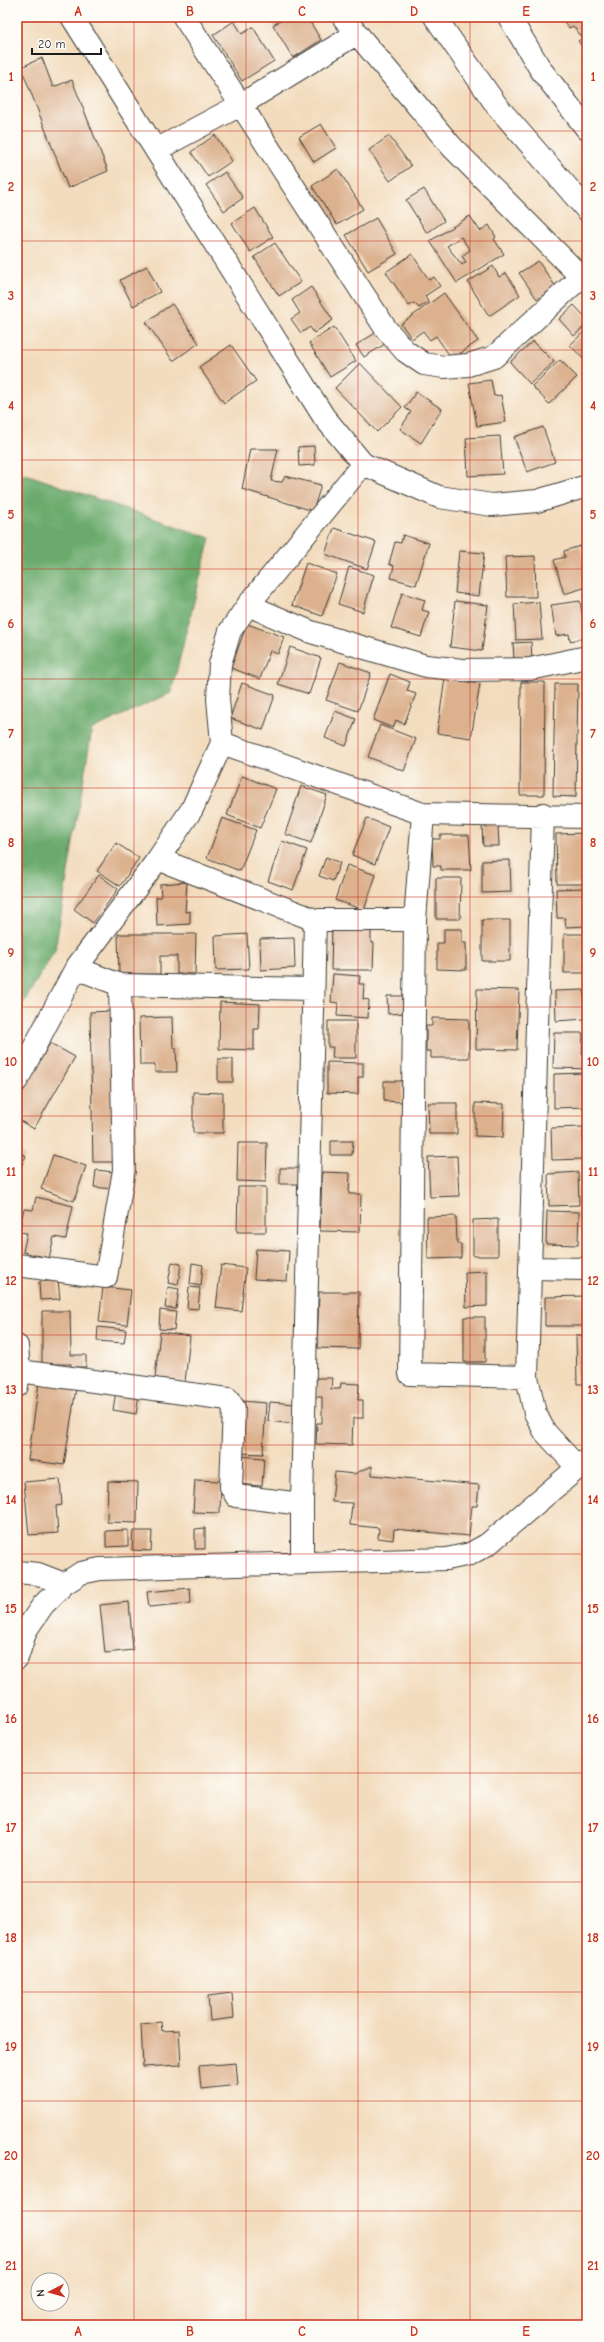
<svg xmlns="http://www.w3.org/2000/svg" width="604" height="2342" font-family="'Comic Neue',sans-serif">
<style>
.forest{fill:#6baa6c;stroke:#446344}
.building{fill:#dcb18e;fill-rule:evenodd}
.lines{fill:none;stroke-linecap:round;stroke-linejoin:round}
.minor-casing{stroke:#3c3934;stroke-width:24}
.minor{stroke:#fff;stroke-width:22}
.grid{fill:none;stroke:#c8321e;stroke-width:1;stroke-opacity:0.55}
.neatline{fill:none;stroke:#c8321e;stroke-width:1.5}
.grid-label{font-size:13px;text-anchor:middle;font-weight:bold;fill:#c8321e}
</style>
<rect width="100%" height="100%" fill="#fdfcf7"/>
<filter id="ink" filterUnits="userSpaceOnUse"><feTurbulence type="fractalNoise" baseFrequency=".025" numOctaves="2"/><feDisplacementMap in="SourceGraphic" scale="8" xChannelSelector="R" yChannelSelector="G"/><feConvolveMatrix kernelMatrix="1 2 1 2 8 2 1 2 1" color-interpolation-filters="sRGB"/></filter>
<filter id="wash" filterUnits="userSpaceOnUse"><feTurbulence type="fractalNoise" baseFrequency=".012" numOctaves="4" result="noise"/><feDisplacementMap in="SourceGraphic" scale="16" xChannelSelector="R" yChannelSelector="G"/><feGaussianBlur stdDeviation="0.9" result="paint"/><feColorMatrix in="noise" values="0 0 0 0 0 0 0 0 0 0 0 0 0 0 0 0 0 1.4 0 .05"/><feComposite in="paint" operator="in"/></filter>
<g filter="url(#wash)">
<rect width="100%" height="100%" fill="#f3dcbd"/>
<path class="forest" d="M17,471L210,538L171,693L92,729L55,950L17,1014Z"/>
<g id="blocks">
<path class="building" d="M287,17H307L321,40L293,58L273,25Z
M560,17H587V53L578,41L583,38L573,26L569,28Z
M234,21L242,34L253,27L274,61L242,81L213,35Z
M42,58L53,87L72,80L108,171L68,188L21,67Z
M321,124L336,148L314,162L299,137Z
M215,135L232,161L208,177L191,152Z
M389,136L411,166L390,181L369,150Z
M338,169L363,209L337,225L312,186Z
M225,172L243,198L224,211L206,185Z
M424,189L444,221L427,233L406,200Z
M255,208L273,237L250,252L232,223Z
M470,216L480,231L489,225L496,237L494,239L504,254L457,283L430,241ZM461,237L470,250L462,256L466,262L462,265L447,246Z
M376,218L397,254L368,271L346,235Z
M275,243L301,282L279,296L254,257Z
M412,254L429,280L434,277L440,286L425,296L428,302L419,308L414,303L409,306L386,272Z
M538,261L556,287L537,299L519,273Z
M147,266L160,292L133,306L120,280Z
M493,266L499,277L506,273L520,295L489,316L468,282Z
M311,287L333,320L314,333L310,327L301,333L291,319L300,313L292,300Z
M444,293L478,341L452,359L436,336L430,340L423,331L412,339L401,324Z
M172,304L199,343L173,361L146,322Z
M574,305L587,319V324L574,336L559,319Z
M334,327L356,361L330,377L309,343Z
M587,329V363L570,345Z
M377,332L385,344L364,357L356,345Z
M533,341L554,362L530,384L510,362Z
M231,345L256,381L224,403L199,367Z
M560,360L577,377L549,404L532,386Z
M360,363L402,407L377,432L335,388Z
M491,380L494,396L501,395L506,422L477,426L469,383Z
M416,392L442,409L421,443L400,429L411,412L405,408Z
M543,427L555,462L527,472L514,437Z
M500,436L503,474L468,476L466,438Z
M314,446L315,465L299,466L298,447Z
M250,449H278L271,481L282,482L285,476L321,485L313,511L242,489Z
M334,528L376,542L367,569L325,554Z
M403,535L429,543L416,585L391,578L394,566L389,564L395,542L401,543Z
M580,546L587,570V587L564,594L554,560L565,557L564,551Z
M459,551L484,553L479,596L455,593Z
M535,556L536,597H507L505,557Z
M306,563L337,574L322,616L292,605Z
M349,567L374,575L363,612L338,604Z
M402,593L425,600L422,610L429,612L421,637L391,628Z
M455,601L488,605L482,651L450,647Z
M580,601L586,638L570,641L569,634L556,636L551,605Z
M539,602L542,639L516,640L514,604Z
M247,624L284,637L278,654L270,651L260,679L231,668Z
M531,642L532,659L514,660L513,643Z
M290,647L321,658L309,694L278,684Z
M340,662L371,673L358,711L326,700Z
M390,674L410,682L407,691L416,694L404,724L396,720L393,728L373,720Z
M445,678L480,684L471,738L437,733Z
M521,682H545L544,795H520Z
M242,683L275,695L263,730L230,718Z
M555,684H578L576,797L553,796Z
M335,711L356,719L346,746L325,738Z
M380,725L416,739L404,771L368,757Z
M584,741H587V797H584Z
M242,776L276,789L260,828L227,815Z
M301,786L327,795L311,843L285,834Z
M222,818L256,830L240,871L207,858Z
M367,818L389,827L375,864L352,855Z
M482,824H498L499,846H483Z
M586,833L587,884H557L556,834Z
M440,835H469L471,870H441V866H433L432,839H440Z
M282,841L307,850L293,890L268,881Z
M116,843L139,858L120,886L97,871Z
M326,857L340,863L333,881L319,876Z
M510,860L511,892L482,893V861Z
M347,865L376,875L364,910L335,900Z
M99,875L118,889L93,923L74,909Z
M436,878H461L460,919H436Z
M187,882L185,912L190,911V924L157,926L156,897H161L160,884Z
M585,888L587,926L566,927L565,918H557L556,889Z
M482,920H510V961H482Z
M332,928L371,929V943H374L373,970H331Z
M444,929H462V943H466V970L437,969V943H444Z
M118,934H196L195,974H177V956H160V974H119Z
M247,934L249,969L216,970L215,936Z
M564,934H587V973H564Z
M294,938L295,968L261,970L260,939Z
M333,974L360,976L359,984H364L363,999L369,1000L368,1018L337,1016L338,1003L331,1002Z
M477,989L519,990L517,1050L476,1049Z
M584,990L585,1019L556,1021L555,991Z
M387,996H405L406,1013L388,1014Z
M220,1002L260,1004L259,1029H254V1050L219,1049Z
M111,1011L114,1162H93L90,1012Z
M172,1017L173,1048H176L177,1072H155V1065H140L139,1018Z
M432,1018L469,1019V1058H431V1051H426V1026H432Z
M328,1021H356V1058H332L333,1047H328Z
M554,1033H583L582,1055L587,1056V1069L553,1068Z
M50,1043L75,1057L34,1129L17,1119V1102Z
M218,1059H233V1082H218Z
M327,1062L363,1063V1077H358V1094L327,1093Z
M584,1073V1107L554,1108V1074Z
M384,1081H402V1102L384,1101Z
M193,1092L223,1093V1133H193Z
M428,1103H457V1134H429Z
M475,1103L504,1104L503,1137L475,1136Z
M583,1127L584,1159L552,1160L551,1128Z
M331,1141H353L352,1155H331Z
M238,1143H267L266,1182L237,1181Z
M17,1151L26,1156L17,1174Z
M53,1155L86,1166L74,1201L41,1189Z
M457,1156L459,1196L430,1197L428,1157Z
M280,1168H301V1184H280Z
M96,1170L114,1172L112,1189L94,1187Z
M322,1172L350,1173L349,1194H361L360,1232L320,1231Z
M578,1172L579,1205L549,1206L548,1174Z
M238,1187H266V1232H237Z
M36,1197L73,1206L66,1239L54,1237L49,1258L23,1252L27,1233L19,1232L24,1209L33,1210Z
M547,1211L579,1212L578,1245L546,1244Z
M456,1216L457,1244H461V1258L428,1259L427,1217Z
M498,1219V1256H473V1220Z
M256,1249L289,1251L287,1281L254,1279Z
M172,1262L181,1264L178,1285L168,1283Z
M192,1263L203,1265L201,1286L190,1284Z
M221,1265L246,1268L241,1311L216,1308Z
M487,1271V1306L466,1307L465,1272Z
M58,1280L60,1299L40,1300L39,1282Z
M103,1287L131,1290L127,1325L99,1322Z
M168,1287L179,1289L176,1309L165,1308Z
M189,1287L200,1288L198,1309L187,1308Z
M319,1292H359L358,1349L317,1348Z
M587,1296V1326H545V1297Z
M160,1310L176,1312L174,1330L159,1329Z
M42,1311H70L71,1355H86V1367H71V1364H42Z
M464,1317H485V1362H464Z
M98,1327L126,1330L124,1343L97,1341Z
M160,1332L190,1336L185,1382L155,1378Z
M576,1335H587V1384H577Z
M316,1378H332L331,1389H340L341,1383L359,1384L358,1400H363V1418H353L352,1445L316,1444L317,1423H322V1397H315Z
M39,1383L76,1388L64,1465L28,1460Z
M116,1391L139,1395L136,1414L113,1410Z
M241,1401L266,1403L263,1454L238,1453Z
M270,1402L295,1404L293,1424L268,1421Z
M239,1456L264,1458L262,1486L237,1484Z
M372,1466V1475L479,1485L477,1506H472L469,1536L394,1529L393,1540L378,1538L379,1528L350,1525L352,1503L332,1502L335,1472L354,1474Z
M60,1479L62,1505L56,1506L58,1533L29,1535L24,1482Z
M195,1480L221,1481L220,1513L193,1512Z
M108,1481L138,1482L137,1523L107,1522Z
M205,1528V1549H195V1529Z
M128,1530V1546L106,1547V1531Z
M133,1531H152L151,1551L132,1550Z
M190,1588L191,1603L149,1607L147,1592Z
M129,1602L133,1650L105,1653L100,1605Z
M232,1993L234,2018L210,2021L208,1996Z
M161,2022L162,2031L179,2030L181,2065L143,2067L141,2024Z
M236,2063L238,2085L201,2089L199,2066Z"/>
</g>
</g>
<g filter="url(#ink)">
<use href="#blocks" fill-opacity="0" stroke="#3c3934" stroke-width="1"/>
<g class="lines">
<defs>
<path id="minor" d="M72,17L324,417L363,464L439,497L492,505L537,501L587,486
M184,17L386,329L405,351L424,364L444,367L468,365L494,357L581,277L452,147L343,17
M435,17L497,106L587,210
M509,17L541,70L587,129
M156,150L242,104L356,34
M248,605L311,632L426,666L463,670L530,669L587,657
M222,743L423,814L587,817
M423,814L415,920L410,1374L527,1377
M543,814L527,1377L535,1413L545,1432L578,1468
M158,859L315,920H415
M76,968L120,985L312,989
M17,1080L76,968L158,859L192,809L222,743L218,699L220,664L230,631L248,605L363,464
M17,1265L106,1277L124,1170L120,985
M530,1268L587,1269
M17,1346L19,1371L17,1386
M19,1371L228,1399L234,1408L231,1487L236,1496L302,1504
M302,1563V1504L315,920
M17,1572L38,1574L64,1584
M17,1658L26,1630L43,1605L64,1584L81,1573L100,1569L447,1559L470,1554L488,1544L587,1460"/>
</defs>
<use href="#minor" class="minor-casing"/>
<use href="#minor" class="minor"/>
</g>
</g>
<path class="grid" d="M134,17V2325M246,17V2325M358,17V2325M470,17V2325M17,131H587M17,241H587M17,350H587M17,460H587M17,569H587M17,679H587M17,788H587M17,897H587M17,1007H587M17,1116H587M17,1226H587M17,1335H587M17,1445H587M17,1554H587M17,1663H587M17,1773H587M17,1882H587M17,1992H587M17,2101H587M17,2211H587"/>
<rect width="604" height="2342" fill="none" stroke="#fdfcf7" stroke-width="44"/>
<g transform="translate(50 2292) rotate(264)"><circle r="19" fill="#fdfcf7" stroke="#a3a29f"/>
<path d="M0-3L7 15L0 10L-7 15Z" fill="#c8321e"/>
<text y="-6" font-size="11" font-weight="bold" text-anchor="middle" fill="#1c1c1c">N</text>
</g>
<path d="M32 48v6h69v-6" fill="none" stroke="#1c1c1c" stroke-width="2"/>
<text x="38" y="48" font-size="12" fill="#1c1c1c" stroke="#fdfcf7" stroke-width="3" paint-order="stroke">20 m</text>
<rect x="22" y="22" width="560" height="2298" class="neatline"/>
<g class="grid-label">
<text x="78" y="16">A</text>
<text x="190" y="16">B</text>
<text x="302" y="16">C</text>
<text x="414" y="16">D</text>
<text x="526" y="16">E</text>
<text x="11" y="81">1</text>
<text x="593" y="81">1</text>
<text x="11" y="191">2</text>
<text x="593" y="191">2</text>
<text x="11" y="300">3</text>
<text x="593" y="300">3</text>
<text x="11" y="410">4</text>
<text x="593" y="410">4</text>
<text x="11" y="519">5</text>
<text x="593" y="519">5</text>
<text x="11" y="628">6</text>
<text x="593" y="628">6</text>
<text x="11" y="738">7</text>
<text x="593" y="738">7</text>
<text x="11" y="847">8</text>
<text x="593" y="847">8</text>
<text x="11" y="957">9</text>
<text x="593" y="957">9</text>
<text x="11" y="1066">10</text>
<text x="593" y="1066">10</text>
<text x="11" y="1176">11</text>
<text x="593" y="1176">11</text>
<text x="11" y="1285">12</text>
<text x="593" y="1285">12</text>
<text x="11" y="1394">13</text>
<text x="593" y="1394">13</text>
<text x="11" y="1504">14</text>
<text x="593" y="1504">14</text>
<text x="11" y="1613">15</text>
<text x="593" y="1613">15</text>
<text x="11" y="1723">16</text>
<text x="593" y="1723">16</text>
<text x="11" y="1832">17</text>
<text x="593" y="1832">17</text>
<text x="11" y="1942">18</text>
<text x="593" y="1942">18</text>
<text x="11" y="2051">19</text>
<text x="593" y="2051">19</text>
<text x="11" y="2160">20</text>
<text x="593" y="2160">20</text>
<text x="11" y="2270">21</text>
<text x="593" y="2270">21</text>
<text x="78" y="2336">A</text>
<text x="190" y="2336">B</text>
<text x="302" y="2336">C</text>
<text x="414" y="2336">D</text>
<text x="526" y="2336">E</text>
</g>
</svg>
